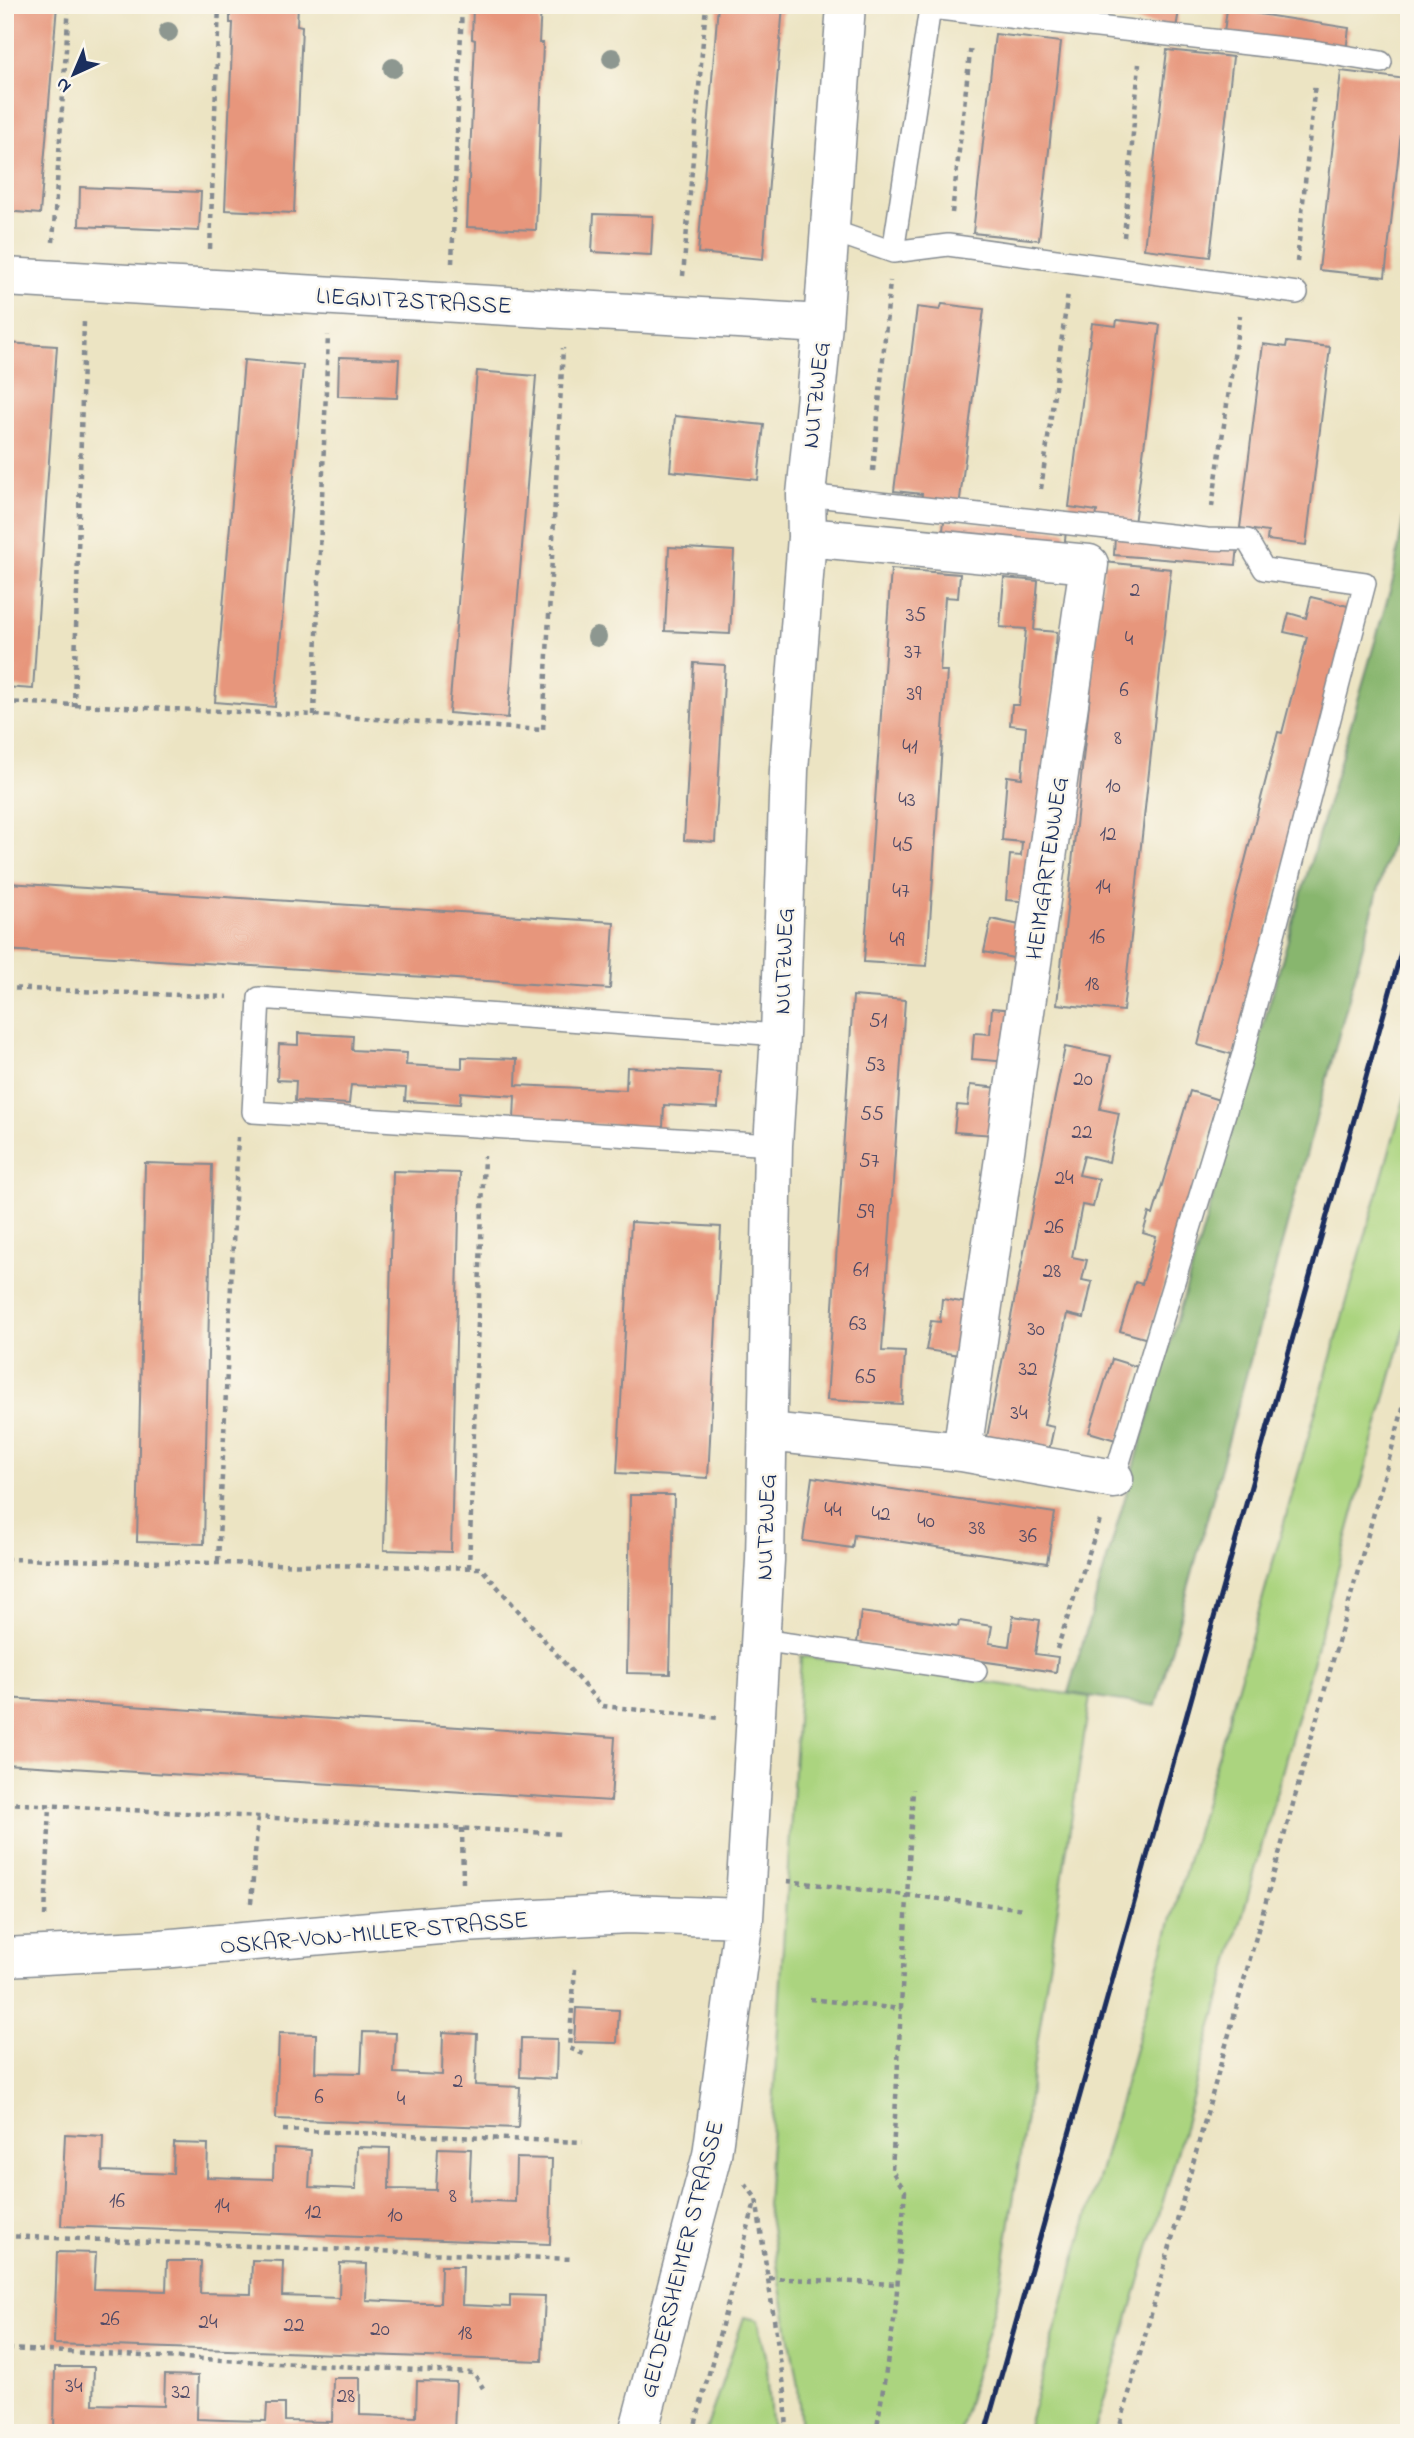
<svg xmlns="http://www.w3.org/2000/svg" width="1414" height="2438" font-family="'Indie Flower',sans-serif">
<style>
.green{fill:#abd47f;stroke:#63826e;stroke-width:2}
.forest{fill:#88b66e;stroke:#527266;stroke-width:2}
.building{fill:#e7967c}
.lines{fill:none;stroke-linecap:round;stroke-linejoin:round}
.service-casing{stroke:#848a90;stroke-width:24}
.minor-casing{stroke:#848a90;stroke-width:41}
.path{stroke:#848a90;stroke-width:4.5;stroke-dasharray:5 5;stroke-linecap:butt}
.service{stroke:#fff;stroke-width:21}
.minor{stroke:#fff;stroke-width:38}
.rail{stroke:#1b2f5e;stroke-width:5}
.tree{fill:#8d9790}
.labels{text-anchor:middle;stroke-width:5;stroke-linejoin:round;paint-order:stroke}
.number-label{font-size:21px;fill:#4e4966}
.street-label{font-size:24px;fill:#1b2f5e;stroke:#fbf7ec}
</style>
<rect width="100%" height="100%" fill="#fbf7ec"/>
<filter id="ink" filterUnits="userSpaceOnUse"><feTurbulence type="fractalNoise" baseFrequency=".0143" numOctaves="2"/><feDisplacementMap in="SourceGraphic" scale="14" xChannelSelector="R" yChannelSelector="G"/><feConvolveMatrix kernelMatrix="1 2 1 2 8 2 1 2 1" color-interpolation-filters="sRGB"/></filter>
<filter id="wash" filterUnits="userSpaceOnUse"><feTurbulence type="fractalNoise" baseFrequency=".00686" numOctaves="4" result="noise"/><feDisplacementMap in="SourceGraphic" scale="28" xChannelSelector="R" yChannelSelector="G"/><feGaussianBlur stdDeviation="1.57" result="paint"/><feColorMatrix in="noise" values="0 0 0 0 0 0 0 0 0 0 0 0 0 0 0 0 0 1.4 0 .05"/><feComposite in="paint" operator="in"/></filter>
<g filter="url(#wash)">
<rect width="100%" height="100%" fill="#ece4c3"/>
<path class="green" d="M1409,1082V1312L1172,2171L1094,2433H1026Z
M801,1656L1090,1697L1000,2287L959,2433H801L798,2387L767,2205Z
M744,2317L758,2320L766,2356L772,2433H705Z"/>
<path class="forest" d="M1409,484V777L1156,1706L1068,1693L1393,580Z"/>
<g id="blocks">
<path class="building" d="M5,5H57L40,214L5,211Z
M230,5H298L297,25L302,26L294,213L225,210L233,23H230Z
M473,5H541L539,43H543L536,230L467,227L475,40L472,39Z
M718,5H783L763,259L698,253Z
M1055,5H1180L1176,28L1054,9Z
M1227,9L1349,28L1346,51L1224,32Z
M995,34L1061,42L1039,240L973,233Z
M1167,50L1233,57L1210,257L1144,249Z
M1341,71L1407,79L1385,277L1319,270Z
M80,187L201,192L199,231L79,226Z
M594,214L653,216L651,255L592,252Z
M942,304L984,309L959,507L921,503L922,494L894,491L917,307L940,310Z
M1117,320L1160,325L1134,524L1096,519L1097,511L1069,507L1092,323L1116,326Z
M1287,342L1330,347L1306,545L1267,540L1268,532L1240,528L1263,344L1286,347Z
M5,343L57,346L33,689L5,687Z
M339,357L399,359L397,398L338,396Z
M244,360L303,365L275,707L215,702Z
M477,371L536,376L508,718L449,713Z
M675,416L764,425L758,480L670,471Z
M944,521L1066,531L1064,550L942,539Z
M1115,536L1238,546L1236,565L1114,555Z
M669,547L734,551L730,634L665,631Z
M1104,562L1171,569L1123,1011L1057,1004Z
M891,569L960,574L958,598L945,597L940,671H947L927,966L864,962Z
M1004,578L1038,581L1034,630L1057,632L1035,902L1006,900L1010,855L1021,856L1022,842L1002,840L1007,776L1022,778L1026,727L1010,725L1012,705H1019L1026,629L1000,627Z
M1311,597L1352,607L1235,1055L1198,1045L1278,732L1282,733L1307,637L1284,632L1289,613L1306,618Z
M694,663L725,665L715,842L684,840Z
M8,883L614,922L610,989L5,950Z
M991,919L1029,927L1023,960L984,952Z
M853,996L905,1000L882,1351L905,1352L902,1404L827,1400Z
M992,1008L1014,1010L1009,1062L972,1059L974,1033L990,1034Z
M298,1033L353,1036L352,1050L407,1053L406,1065L462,1068V1057L517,1059L516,1085L626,1090L627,1067L720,1072L718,1108L664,1105L663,1128L514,1120L515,1096L461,1092L460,1104L405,1101L406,1088L351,1085L349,1104L295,1101L296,1081L277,1080L279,1044L298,1045Z
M1065,1047L1111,1056L1100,1109L1119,1113L1109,1162L1084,1156L1079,1175L1099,1179L1093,1207L1082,1205L1072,1257L1087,1260L1082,1280L1092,1282L1084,1318L1067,1314L1044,1425L1054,1427L1049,1450L987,1437Z
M970,1085L999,1088L994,1135L954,1132L957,1105L968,1106Z
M1190,1091L1219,1100L1148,1339L1120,1331L1135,1282L1142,1284L1156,1237L1143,1233L1149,1213L1153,1215Z
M145,1163L212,1165L204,1544L137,1542Z
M393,1171L460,1173L451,1552L384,1550Z
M631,1222L721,1227L708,1478L617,1473Z
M942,1299L968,1303L960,1355L926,1350L931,1321L940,1322Z
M1112,1359L1141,1368L1119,1441L1089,1432Z
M812,1477L1055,1513L1047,1563L854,1535L852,1548L803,1541Z
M630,1495H674L670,1674L627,1673Z
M861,1612L958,1626L959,1621L992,1626L989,1643L1009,1646L1013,1616L1040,1620L1035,1654L1058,1657L1056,1672L857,1643Z
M5,1698L615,1737L611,1801L5,1764Z
M576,2008L619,2010L617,2043L574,2042Z
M363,2032L396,2033L394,2073L442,2075L443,2032L477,2034L475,2085L520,2087L518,2128L276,2119L279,2033L316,2034L315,2072L361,2073Z
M521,2038L557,2039L556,2079L520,2077Z
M65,2134L103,2136L102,2171L173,2174L174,2143L208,2144L207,2177L273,2179L274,2148L311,2150L309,2187L356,2189L357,2147L390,2148L389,2189L436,2190L438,2148L471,2149L469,2200L515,2202L516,2158L552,2159L550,2244L61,2226Z
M57,2252L96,2253L94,2289L166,2291L167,2261H201L200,2293L251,2294L252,2260L283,2261L282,2296L339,2298L340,2263L367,2264L366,2300L423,2303H440L441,2266H463L462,2305L510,2307V2295L545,2296L542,2361L54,2344Z
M55,2367H94L93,2404L164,2406L165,2375L198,2376L197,2419L223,2420L266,2421L267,2404H285V2421L332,2422L333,2378H360V2415L416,2417L417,2381L456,2382L454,2433H54Z"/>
</g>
</g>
<g filter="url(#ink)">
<use href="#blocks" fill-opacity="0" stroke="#848a90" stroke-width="2"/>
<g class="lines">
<defs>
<path id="service" d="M827,229L893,252L948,245L1297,293
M893,252L930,8L1319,52L1381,62
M806,495L1207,539L1247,540L1264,569L1365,583L1243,1054L1114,1479
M773,1145L253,1112L259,998L780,1035
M761,1640L976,1671"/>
<path id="minor" d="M5,277L823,324
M807,537L1089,564L962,1452
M768,1432L962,1452L1114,1479
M5,1957L161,1949L463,1923L628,1914L744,1918
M638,2433L712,2155L744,1918L765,1560L773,1145L780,1035L789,770L807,537L806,495L823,324L846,5"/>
</defs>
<use href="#service" class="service-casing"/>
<use href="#minor" class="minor-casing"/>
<path class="path" d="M952,213L971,44
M1124,237L1139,64
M53,242L69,5
M210,249L219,5
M1297,262L1315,83
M452,263L462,5
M683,276L706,5
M873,471L890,281
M1041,489L1068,293
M1212,507L1240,315
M5,702L314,715L543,730L563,348
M74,707L84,320
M314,715L328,335
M5,988L228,997
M5,1559L481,1568L602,1706L718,1718
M218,1561L238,1137
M469,1568L484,1156
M1057,1649L1101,1517
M5,1803L564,1834
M462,1828L463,1883
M787,1881L1025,1909
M251,1903L258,1817
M45,1916L50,1806
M575,1969L569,2048L586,2055
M810,1999L901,2009
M283,2130L583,2142
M745,2184L756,2198L785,2393L787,2433
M5,2236L573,2259
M769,2278L897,2284
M5,2311L8,2349L5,2387
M8,2349L474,2373L483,2388
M693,2433L755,2202
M876,2433L895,2314L905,2191L892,2171L913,1789
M1118,2433L1409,1387"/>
<use href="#service" class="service"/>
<use href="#minor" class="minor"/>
<path class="rail" d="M985,2433L1409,924"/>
</g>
<g class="tree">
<circle cx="168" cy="32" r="10"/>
<circle cx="612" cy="58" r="10"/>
<circle cx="393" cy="68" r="10"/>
<circle cx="597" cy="637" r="10"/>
</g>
</g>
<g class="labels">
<g class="number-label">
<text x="1135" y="596">2</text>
<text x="916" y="621">35</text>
<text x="1129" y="645">4</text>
<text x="913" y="658">37</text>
<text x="1124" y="696">6</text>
<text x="914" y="700">39</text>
<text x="1118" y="744">8</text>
<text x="910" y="753">41</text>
<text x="1113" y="792">10</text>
<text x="907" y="806">43</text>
<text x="1108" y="840">12</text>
<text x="903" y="851">45</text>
<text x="1103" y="893">14</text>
<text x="901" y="897">47</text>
<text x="1097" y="943">16</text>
<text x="897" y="946">49</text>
<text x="1092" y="990">18</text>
<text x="878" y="1027">51</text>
<text x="875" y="1071">53</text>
<text x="1083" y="1085">20</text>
<text x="872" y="1120">55</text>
<text x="1082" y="1138">22</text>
<text x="869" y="1167">57</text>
<text x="1064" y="1184">24</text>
<text x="865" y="1218">59</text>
<text x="1054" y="1233">26</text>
<text x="861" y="1276">61</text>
<text x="1052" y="1277">28</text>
<text x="858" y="1330">63</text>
<text x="1036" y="1335">30</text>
<text x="1028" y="1375">32</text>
<text x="866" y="1383">65</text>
<text x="1019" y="1419">34</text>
<text x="833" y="1516">44</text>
<text x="881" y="1520">42</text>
<text x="926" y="1527">40</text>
<text x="977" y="1534">38</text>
<text x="1028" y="1542">36</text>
<text x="458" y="2087">2</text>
<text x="319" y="2103">6</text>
<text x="401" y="2105">4</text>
<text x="453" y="2202">8</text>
<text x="117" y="2207">16</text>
<text x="222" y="2212">14</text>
<text x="313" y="2218">12</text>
<text x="395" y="2221">10</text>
<text x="110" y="2325">26</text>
<text x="208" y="2328">24</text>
<text x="294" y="2331">22</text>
<text x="380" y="2335">20</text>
<text x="465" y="2339">18</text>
<text x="74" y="2392">34</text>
<text x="181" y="2398">32</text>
<text x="346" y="2402">28</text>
</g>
<g class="street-label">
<text transform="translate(414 300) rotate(3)" y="8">LIEGNITZSTRASSE</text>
<text transform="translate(815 395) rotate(-84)" y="8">NUTZWEG</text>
<text transform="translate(1046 868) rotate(-82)" y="8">HEIMGARTENWEG</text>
<text transform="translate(783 961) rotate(-88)" y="8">NUTZWEG</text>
<text transform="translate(765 1527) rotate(-88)" y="8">NUTZWEG</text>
<text transform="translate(374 1932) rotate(-5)" y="8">OSKAR-VON-MILLER-STRASSE</text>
<text transform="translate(681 2259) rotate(-76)" y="8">GELDERSHEIMER STRASSE</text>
</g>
</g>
<rect width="1414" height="2438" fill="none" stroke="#fbf7ec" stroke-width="28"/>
<g transform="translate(74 74) rotate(224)" stroke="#fbf7ec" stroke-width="5" paint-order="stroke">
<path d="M0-5L12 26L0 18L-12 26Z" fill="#1b2f5e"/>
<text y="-10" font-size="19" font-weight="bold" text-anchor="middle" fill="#1b2f5e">N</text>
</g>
</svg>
